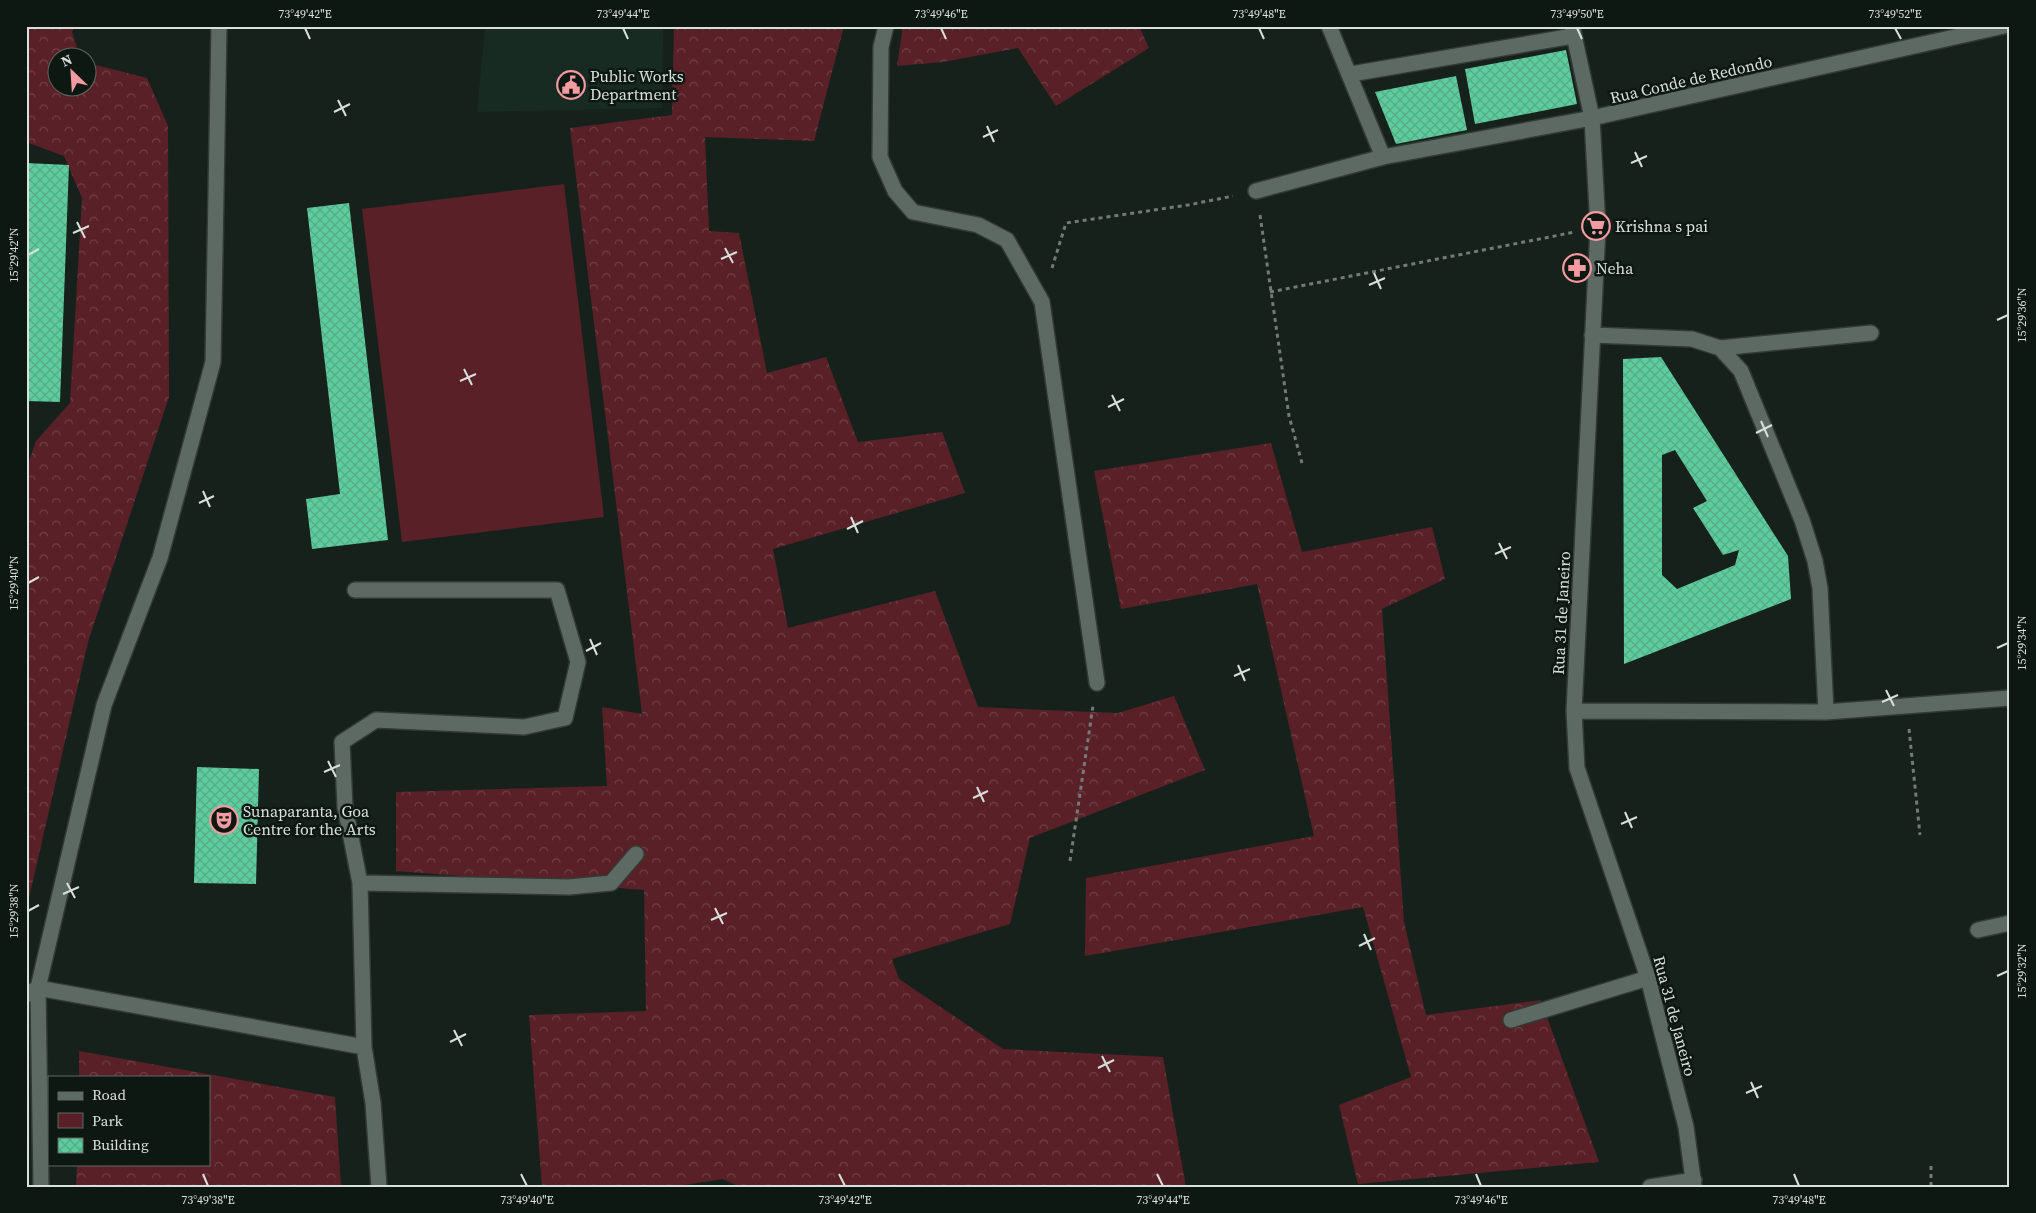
<svg xmlns="http://www.w3.org/2000/svg" width="2036" height="1213" font-family="'Source Serif 4',serif">
<style>
.built{fill:#182b22}
.green{fill:#592027}
.forest{fill:url(#forest-crowns)}
.building{fill:url(#building-cross-hatch);fill-rule:evenodd}
.lines{fill:none;stroke-linecap:round;stroke-linejoin:round}
.minor-casing{stroke:#323a35;stroke-width:18}
.path{stroke:#727b77;stroke-width:3;stroke-dasharray:4 4;stroke-linecap:butt}
.minor{stroke:#5d6a63;stroke-width:15}
.ticks{fill:none;stroke:#d9e0dc;stroke-width:2}
.labels{text-anchor:middle;stroke-width:5;stroke-linejoin:round;paint-order:stroke}
.poi-label{font-size:16px;fill:#d9e0dc;stroke:#0d1813;text-anchor:start}
.street-label{font-size:16px;fill:#d9e0dc;stroke:#0d1813}
.neatline{fill:none;stroke:#d9e0dc;stroke-width:2}
.ticks-label{font-size:12px;text-anchor:middle;fill:#d9e0dc}
</style>
<defs>
<pattern id="forest-crowns" width="20" height="18" patternUnits="userSpaceOnUse" patternTransform="scale(1.25)"><rect width="20" height="18" fill="#592027"/><path d="M2 6a3 3 0 1 1 6 0M12 15a3 3 0 1 1 6 0" fill="none" stroke="#704046"/></pattern>
<pattern id="building-cross-hatch" width="8" height="8" patternUnits="userSpaceOnUse" patternTransform="scale(1.25)"><rect width="8" height="8" fill="#5ecd9e"/><path d="M0 0l8 8M0 8l8-8" fill="none" stroke="#57aa87"/></pattern>
</defs>
<rect width="100%" height="100%" fill="#16211c"/>
<path class="built" d="M485,26H663L662,108L477,112Z"/>
<path class="green" d="M564,184L604,517L402,542L362,209Z"/>
<path class="forest" d="M26,26H75L72,32L80,57L58,58V88H88V63L147,78L168,126L169,397L88,642L28,902L26,898V470L36,441L70,403L82,198L64,156L26,142Z
M674,26H844L814,141L705,137L709,231L739,233L767,373L826,357L858,442L942,432L965,493L773,549L788,628L935,591L978,707L1118,713L1174,696L1205,770L1030,838L1010,924L892,959L899,979L1003,1049L1163,1057L1186,1187H740L723,1179L672,1187H542L529,1015L646,1011L644,890L396,871V792L607,786L602,707L642,714L570,128L672,115Z
M903,26H1139L1149,48L1056,106L1018,48L943,62L897,66Z
M1271,443L1302,552L1432,527L1445,579L1382,609L1404,922L1426,1015L1541,1000L1599,1162L1358,1184L1339,1105L1411,1077L1363,907L1085,956L1086,878L1314,836L1257,584L1121,609L1094,471Z
M79,1051L335,1097L341,1187H76L77,1164H209V1077H79Z"/>
<path class="building" d="M1566,50L1577,104L1475,124L1465,69Z
M1456,76L1467,130L1396,144L1375,92Z
M26,163L69,165L60,402L26,401Z
M349,203L388,540L312,549L306,499L340,494L307,208Z
M1661,357L1788,556L1791,599L1624,664L1623,359ZM1675,450L1707,501L1693,508L1723,555L1739,550L1735,565L1677,589L1662,575V455Z
M197,767L259,769L256,884L194,883Z"/>
<g class="lines">
<defs>
<path id="minor" d="M886,26L881,47L880,157L895,191L913,212L978,225L1007,240L1042,302L1097,683
M1329,26L1383,157
M1572,26L1592,118L1598,228L1574,711L1577,768L1648,978L1686,1127L1694,1187
M1351,74L1573,36
M1256,191L1383,157L1592,118L2004,26
M1592,335L1692,339L1720,348L1871,333
M1720,348L1741,371L1802,520L1815,561L1820,588L1826,712
M355,590H557L578,662L565,718L524,727L376,720L342,742L345,807L360,883L364,1047
M1574,711L1826,712L2010,698
M360,883L569,887L611,883L636,854
M1978,930L2010,923
M26,995L38,988L364,1047L373,1103L379,1187
M1511,1020L1648,978
M41,1187L38,988L104,705L160,558L213,362L219,26
M1650,1187L1694,1180"/>
</defs>
<use href="#minor" class="minor-casing"/>
<path class="path" d="M1260,215L1289,416L1302,463
M1052,268L1066,223L1188,205L1233,196
M1270,292L1575,232
M1909,729L1920,835
M1070,861L1093,706
M1931,1166V1187"/>
<use href="#minor" class="minor"/>
</g>
<path class="ticks" d="M305,28L310,39M623,28L628,39M941,28L946,39M1259,28L1264,39M1577,28L1582,39M1895,28L1901,39M338,100L346,116M334,112L350,104M987,126L994,142M983,137L998,130M1635,152L1642,167M1631,163L1647,156M77,222L85,238M73,233L89,226M725,248L733,263M28,255L39,249M721,259L737,252M1374,273L1381,289M1369,285L1385,278M1997,320L2008,315M464,369L472,385M460,381L476,374M1112,395L1120,411M1108,407L1124,399M1761,421L1768,437M1756,433L1772,425M203,491L210,507M199,503L214,496M851,517L858,533M847,529L863,521M1499,543L1507,559M1495,554L1511,547M28,583L39,577M590,639L597,655M1997,648L2008,643M586,651L601,643M1238,665L1245,681M1234,676L1250,669M1886,690L1894,706M1882,702L1898,695M328,761L336,777M324,772L340,765M977,787L984,802M973,798L988,791M1625,812L1632,828M1621,824L1637,817M67,883L75,898M63,894L79,887M715,908L723,924M28,911L39,905M711,920L727,913M1364,934L1371,950M1359,946L1375,938M1997,976L2008,971M454,1030L462,1046M450,1042L466,1034M1102,1056L1110,1072M1098,1068L1114,1060M1751,1082L1758,1098M1746,1093L1762,1086M203,1174L208,1186M521,1174L527,1186M839,1174L845,1186M1157,1174L1163,1186M1476,1174L1481,1186M1794,1174L1799,1186"/>
<defs>
<symbol id="civic-ring" viewBox="-11 -11 22 22"><circle r="9.5" fill="#0d1813" stroke="#f49aa1" stroke-width="1.5"/><path d="M-.6-6.5H3V-4.5H.6V-3L4-1V1h2V6H-6V1h2V-1L-.6-3ZM-1.2 2.5V6h2.4V2.5Z" fill="#f49aa1"/></symbol>
<symbol id="supermarket-ring" viewBox="-11 -11 22 22"><circle r="9.5" fill="#0d1813" stroke="#f49aa1" stroke-width="1.5"/><path d="M-6-5.5h2.5l.6 2H6L4.5 2H-2.5L-4.4-4H-6ZM-1.5 3.2a1.3 1.3 0 1 0 .1 0ZM3 3.2a1.3 1.3 0 1 0 .1 0Z" fill="#f49aa1"/></symbol>
<symbol id="pharmacy-ring" viewBox="-11 -11 22 22"><circle r="9.5" fill="#0d1813" stroke="#f49aa1" stroke-width="1.5"/><path d="M-2-6h4v4h4v4h-4v4h-4v-4h-4v-4h4Z" fill="#f49aa1"/></symbol>
<symbol id="theatre-ring" viewBox="-11 -11 22 22"><circle r="9.5" fill="#0d1813" stroke="#f49aa1" stroke-width="1.5"/><path d="M-5-5.5Q0-4 5-5.5V0Q5 5 0 6Q-5 5-5 0ZM-3.3-2.5H-1v1.5H-3.3ZM1-2.5H3.3v1.5H1ZM-2.8 1Q0 5.5 2.8 1Z" fill="#f49aa1"/></symbol>
</defs>
<g fill-rule="evenodd">
<use href="#civic-ring" x="555" y="69" width="32" height="32"/>
<use href="#supermarket-ring" x="1580" y="210" width="32" height="32"/>
<use href="#pharmacy-ring" x="1561" y="252" width="32" height="32"/>
<use href="#theatre-ring" x="208" y="804" width="32" height="32"/>
</g>
<g class="labels">
<g class="poi-label">
<text x="590" y="82">Public Works<tspan x="590" dy="18">Department</tspan></text>
<text x="1615" y="232">Krishna s pai</text>
<text x="1596" y="274">Neha</text>
<text x="243" y="817">Sunaparanta, Goa<tspan x="243" dy="18">Centre for the Arts</tspan></text>
</g>
<g class="street-label">
<text transform="translate(1691 79) rotate(-13)" y="6">Rua Conde de Redondo</text>
<text transform="translate(1561 613) rotate(-87)" y="6">Rua 31 de Janeiro</text>
<text transform="translate(1675 1016) rotate(75)" y="6">Rua 31 de Janeiro</text>
</g>
</g>
<rect width="2036" height="1213" fill="none" stroke="#0d1813" stroke-width="55"/>
<rect x="48" y="1076" width="162" height="90" fill="#0d1813" stroke="#5f6863"/>
<rect x="58" y="1092" width="25" height="8" fill="#5d6a63" stroke="#5f6863"/>
<text x="92" y="1100" font-size="15" fill="#d9e0dc">Road</text>
<rect x="58" y="1113" width="25" height="15" fill="#592027" stroke="#5f6863"/>
<text x="92" y="1126" font-size="15" fill="#d9e0dc">Park</text>
<rect x="58" y="1138" width="25" height="15" fill="url(#building-cross-hatch)" stroke="#5f6863"/>
<text x="92" y="1150" font-size="15" fill="#d9e0dc">Building</text>
<g transform="translate(72 72) rotate(335)"><circle r="24" fill="#0d1813" stroke="#5f6863"/>
<path d="M0-4L9 19L0 12L-9 19Z" fill="#f49aa1"/>
<text y="-8" font-size="14" font-weight="bold" text-anchor="middle" fill="#d9e0dc">N</text>
</g>
<rect x="28" y="28" width="1980" height="1158" class="neatline"/>
<g class="ticks-label">
<text x="305" y="18">73°49'42"E</text>
<text x="623" y="18">73°49'44"E</text>
<text x="941" y="18">73°49'46"E</text>
<text x="1259" y="18">73°49'48"E</text>
<text x="1577" y="18">73°49'50"E</text>
<text x="1895" y="18">73°49'52"E</text>
<text transform="translate(14 255) rotate(-90)" y="4">15°29'42"N</text>
<text transform="translate(2022 315) rotate(-90)" y="4">15°29'36"N</text>
<text transform="translate(14 583) rotate(-90)" y="4">15°29'40"N</text>
<text transform="translate(2022 643) rotate(-90)" y="4">15°29'34"N</text>
<text transform="translate(14 911) rotate(-90)" y="4">15°29'38"N</text>
<text transform="translate(2022 971) rotate(-90)" y="4">15°29'32"N</text>
<text x="208" y="1204">73°49'38"E</text>
<text x="527" y="1204">73°49'40"E</text>
<text x="845" y="1204">73°49'42"E</text>
<text x="1163" y="1204">73°49'44"E</text>
<text x="1481" y="1204">73°49'46"E</text>
<text x="1799" y="1204">73°49'48"E</text>
</g>
</svg>
